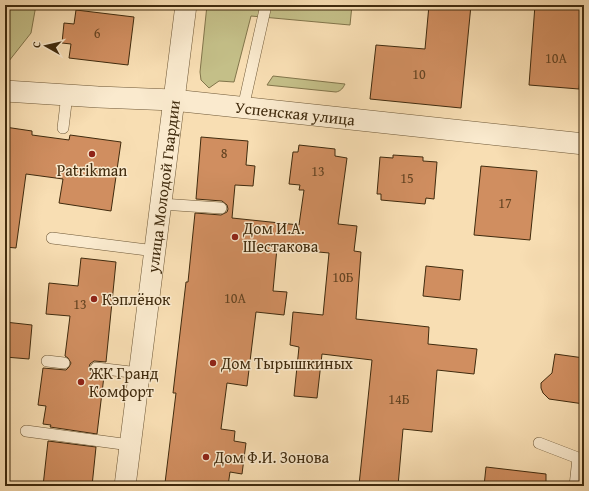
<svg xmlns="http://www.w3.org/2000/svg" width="589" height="491" font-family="'Gentium Book Plus',serif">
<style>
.green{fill:#c4bf88;stroke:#82754b}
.building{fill:#d08e60;stroke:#402b0e}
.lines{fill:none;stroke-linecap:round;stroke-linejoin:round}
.service-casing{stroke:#6e5837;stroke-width:12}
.minor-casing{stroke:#6e5837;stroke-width:22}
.service{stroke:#faeace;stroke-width:11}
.minor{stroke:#faeace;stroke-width:21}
.poi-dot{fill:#8f2418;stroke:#faeace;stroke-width:1.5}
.labels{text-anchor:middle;stroke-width:3;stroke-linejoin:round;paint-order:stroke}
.number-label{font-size:14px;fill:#644422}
.street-label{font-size:16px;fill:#402b0e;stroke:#faeace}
.poi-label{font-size:16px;fill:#402b0e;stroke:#faeace;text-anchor:start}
</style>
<rect width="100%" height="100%" fill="#f8deb3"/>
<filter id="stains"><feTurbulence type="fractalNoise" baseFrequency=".005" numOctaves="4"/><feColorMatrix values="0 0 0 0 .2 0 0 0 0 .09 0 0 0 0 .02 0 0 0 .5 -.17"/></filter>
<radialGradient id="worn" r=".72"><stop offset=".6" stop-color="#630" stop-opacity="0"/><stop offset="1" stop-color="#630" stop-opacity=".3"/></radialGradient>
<path class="green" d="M5,5H36L31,33L5,66Z
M207,5H352L350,25L251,16L234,82L219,81L209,88L201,80L200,72Z
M273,76L345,84C343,88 341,91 336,92L267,85Z"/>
<path class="building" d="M429,5H471L461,108L370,99L376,45L425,49Z
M535,5H584V31L579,89L529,85Z
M76,10L134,17L128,65L69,58L71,44L62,43L64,23L74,24Z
M5,127L32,131V135L69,140L70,135L121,142L111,211L59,203L63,179L26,174L16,248L5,247Z
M201,137L248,141L246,165L255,166L253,186L235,185L232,218L299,225L304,190H299L300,185L289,184L293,152H298L299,145L335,149V156L347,158L338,224L357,226L354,251L361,252L356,319L429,327L428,344L477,349L474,374L437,370L432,432L403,429L398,486L359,485L372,360L322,354L317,398L294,396L299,347L290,345L293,312L323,315L329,253L277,248L273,291L287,292L284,315L256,312L247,386L227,383L221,429L235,431L234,441L246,443L242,474L230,472L228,486H186L165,483L176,393H173L186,282H188L195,213L221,215L227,212L228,209L227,205L222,201L196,199Z
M393,155L423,157V161L437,162L434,199L426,198L425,204L381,200V194H377L380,157L393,158Z
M481,166L537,171L530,240L474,235Z
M81,258L116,262L106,362L94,361L90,364L89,368L92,374L104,376L97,434L50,427L51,425L43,424L46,406L38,405L43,368L66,370L69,367L71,363L68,358L65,356L70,316L46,314L49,283L78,286Z
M426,266L463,270L460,300L423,296Z
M5,322L32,325L29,359L5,357Z
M555,354L584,358V404L549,399L543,393L541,388V383L552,373Z
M48,441L96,447L92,486H43Z
M486,467L546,474V486H484Z"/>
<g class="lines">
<defs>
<path id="service" d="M243,108L266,5
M63,128L67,95
M161,204L221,208
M52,238L155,251
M47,361L64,363
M96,368L139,373
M26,431L130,445
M539,443L578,458L575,486"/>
<g id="minor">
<path id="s1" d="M5,91L98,97L173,100L584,144"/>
<path id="s2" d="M125,486L186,5"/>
</g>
</defs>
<use href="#service" class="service-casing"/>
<use href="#minor" class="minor-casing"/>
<use href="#service" class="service"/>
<use href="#minor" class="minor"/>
</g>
<g class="poi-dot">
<circle cx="92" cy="154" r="4"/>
<circle cx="235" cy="237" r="4"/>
<circle cx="94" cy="299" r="4"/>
<circle cx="213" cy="363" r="4"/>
<circle cx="81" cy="382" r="4"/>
<circle cx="206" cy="457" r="4"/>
</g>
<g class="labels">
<g class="number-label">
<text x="97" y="38">6</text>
<text x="556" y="63">10А</text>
<text x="419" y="79">10</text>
<text x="224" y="158">8</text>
<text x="318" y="176">13</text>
<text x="407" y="183">15</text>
<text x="505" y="208">17</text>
<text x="343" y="282">10Б</text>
<text x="235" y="303">10А</text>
<text x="80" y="309">13</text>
<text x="399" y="404">14Б</text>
</g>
<g class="street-label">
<text dy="6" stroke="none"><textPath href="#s1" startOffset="291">Успенская улица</textPath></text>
<text dy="6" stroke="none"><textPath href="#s2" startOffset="302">улица Молодой Гвардии</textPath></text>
</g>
<g class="poi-label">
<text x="92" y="176" text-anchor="middle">Patrikman</text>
<text x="243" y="234">Дом И.А.<tspan x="243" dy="18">Шестакова</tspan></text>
<text x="102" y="305">Кэплёнок</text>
<text x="221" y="369">Дом Тырышкиных</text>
<text x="89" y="379">ЖК Гранд<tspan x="89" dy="18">Комфорт</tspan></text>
<text x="214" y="463">Дом Ф.И. Зонова</text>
</g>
</g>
<rect width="589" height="491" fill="none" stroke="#f8deb3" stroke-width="20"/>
<rect x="6" y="6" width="577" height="479" fill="none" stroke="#402b0e" stroke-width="2"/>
<rect x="10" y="10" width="569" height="471" fill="none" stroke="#402b0e"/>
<g transform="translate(46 46) rotate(278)" stroke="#faeace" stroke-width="3" paint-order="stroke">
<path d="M0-3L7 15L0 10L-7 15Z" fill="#402b0e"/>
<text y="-6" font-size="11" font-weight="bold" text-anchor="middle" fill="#402b0e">С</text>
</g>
<rect width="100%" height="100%" filter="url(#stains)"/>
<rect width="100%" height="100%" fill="url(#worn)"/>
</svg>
